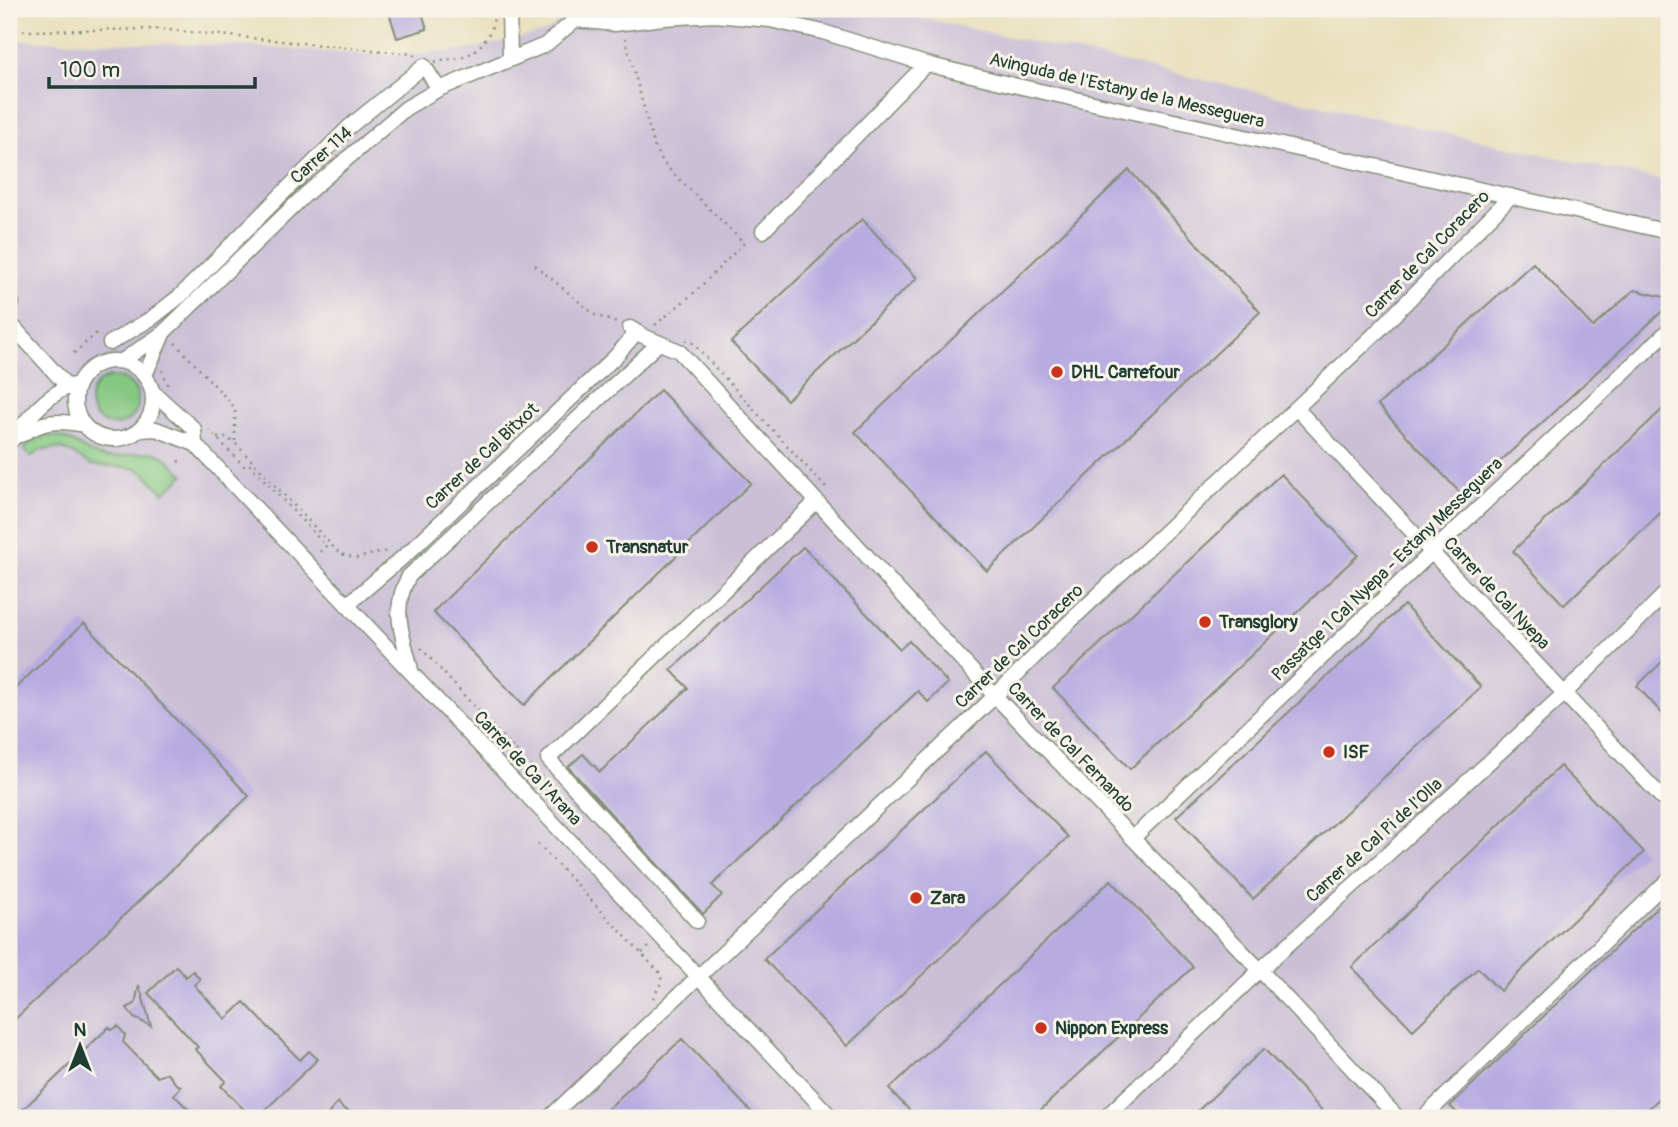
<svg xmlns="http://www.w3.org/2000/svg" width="1678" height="1127" font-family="Pangolin,sans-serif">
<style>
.industrial{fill:#cabfd6}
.green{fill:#85c882;stroke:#52825b;stroke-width:2}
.building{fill:#b8abe1}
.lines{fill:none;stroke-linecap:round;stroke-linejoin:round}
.minor-casing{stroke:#848e78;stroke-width:17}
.path{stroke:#848e78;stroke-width:2.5;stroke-dasharray:2 5;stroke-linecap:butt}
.minor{stroke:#fff;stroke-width:14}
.poi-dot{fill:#c8321e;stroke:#f7f3e8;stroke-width:2.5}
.labels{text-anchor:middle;stroke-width:6;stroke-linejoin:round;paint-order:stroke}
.street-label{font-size:18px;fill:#1f3d34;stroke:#f7f3e8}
.poi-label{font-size:18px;font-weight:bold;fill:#1f3d34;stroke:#f7f3e8;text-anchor:start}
</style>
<rect width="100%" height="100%" fill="#f7f3e8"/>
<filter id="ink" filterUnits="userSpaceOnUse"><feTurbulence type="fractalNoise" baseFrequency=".0143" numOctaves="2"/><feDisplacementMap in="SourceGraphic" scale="14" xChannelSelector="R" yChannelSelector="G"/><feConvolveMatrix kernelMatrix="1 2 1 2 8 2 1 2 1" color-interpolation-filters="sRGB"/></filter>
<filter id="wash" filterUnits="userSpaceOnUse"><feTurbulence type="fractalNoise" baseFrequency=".00686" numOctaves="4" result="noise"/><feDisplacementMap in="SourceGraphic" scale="28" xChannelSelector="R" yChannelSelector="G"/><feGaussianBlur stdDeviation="1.57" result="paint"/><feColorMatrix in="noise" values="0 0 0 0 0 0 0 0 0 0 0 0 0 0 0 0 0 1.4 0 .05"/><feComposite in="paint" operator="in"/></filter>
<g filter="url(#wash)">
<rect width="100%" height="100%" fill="#e9e0bd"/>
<path class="industrial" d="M575,9H881L1669,182V1118H9V40L224,45L381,55L462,51L546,32Z"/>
<path class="green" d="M90 401a24 24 0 1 1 48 0a24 24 0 1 1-48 0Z
M44,436C75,434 79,453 105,457C123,460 141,448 159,454C169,458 176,467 184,475L164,493L143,472L135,468L92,465L68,451L58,448L39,451L31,457L24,449L31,442Z"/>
<g id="blocks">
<path class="building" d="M388,9H421L427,29L397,38Z
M1129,170L1260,312L987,571L855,432Z
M862,219L917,278L787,400L731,342Z
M1533,263L1593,327L1634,290L1669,298V305L1463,496L1378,405Z
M660,390L751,483L524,705L433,612Z
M1669,403V505L1564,605L1513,551Z
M1281,474L1358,555L1130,769L1053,688Z
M803,547L900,649L909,641L948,683L928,702L918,691L712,885L722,895L703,914L568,767L583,754L600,772L688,688L671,670Z
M1404,605L1481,687L1253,899L1176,817Z
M84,623L249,796L9,1025V694Z
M1669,655V721L1637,686Z
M986,751L1068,837L847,1046L764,959Z
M1560,766L1644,852L1500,991L1478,968L1413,1030L1352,967Z
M1111,880L1193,967L1032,1118H917L889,1089Z
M1669,896V1089L1639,1118H1462L1450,1106Z
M176,966L186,977L193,971L200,979L194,985L226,1019L244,1002L300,1060L309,1051L318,1059L257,1118H252L221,1086L226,1081L195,1049L198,1047L148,993Z
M139,985L151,1026L134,1018L127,1008L135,1004Z
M118,1026L125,1035L123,1042L157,1077L167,1073L176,1084L181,1086L174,1095L197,1118H14L109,1027L112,1030Z
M682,1039L757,1118H598Z
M1264,1049L1329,1118H1190Z
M338,1102L342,1108L364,1118H325Z"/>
</g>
</g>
<g filter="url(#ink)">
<use href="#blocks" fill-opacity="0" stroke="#848e78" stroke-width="2"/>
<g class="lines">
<defs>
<path id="minor" d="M509,9L510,59
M575,20L615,24L664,18L715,15L770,20L823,32L926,64L1013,85L1669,232
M763,231L926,64
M9,306L12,303
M9,322L67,386
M630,328L643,336L679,351L995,696L1260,970L1398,1118
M110,343L152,318L180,296L349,127L424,66L439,89
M75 400a39 39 0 1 1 78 0a39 39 0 1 1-78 0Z
M122,361L163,333L306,194L406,108L439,89L545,45L575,20
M145,375L163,334
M153,392L194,429L195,444
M1297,409L1669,805
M139,430L156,429L195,444L832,1118
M21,435C44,420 58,420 84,425
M12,440C27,418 51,390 77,384
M348,604L409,552L615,357L637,332
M411,670C403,634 390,611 409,576L659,343
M1133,838L1432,552L1669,330
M697,921L548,759L817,501
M549,1118L995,696L1061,630L1379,330L1511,196
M1105,1118L1260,970L1565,693L1669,590
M1423,1118L1669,879"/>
</defs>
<use href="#minor" class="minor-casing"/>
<path class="path" d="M9,29L28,31L159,29L413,54L416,57
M625,38L655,149L666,166L744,243L695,292L654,326
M435,62C445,58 454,60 463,57C481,50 491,35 494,18
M535,265L595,315L617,323
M686,341L690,340L827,489
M175,343L232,404L235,411V443
M74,353L97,333L101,336
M162,370L169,387
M209,430L244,466L249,464L326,546
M217,438L225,437L235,443L340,554L357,558L387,551
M178,462L181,460
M320,552L327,545
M421,648L501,736L580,816
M538,844L659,972L662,981L652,1000
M642,953L650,946
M528,1118L536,1111"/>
<use href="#minor" class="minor"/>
</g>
</g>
<g class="poi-dot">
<circle cx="1057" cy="372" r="7"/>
<circle cx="592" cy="547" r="7"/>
<circle cx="1205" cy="622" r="7"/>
<circle cx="1329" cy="752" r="7"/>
<circle cx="916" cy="898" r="7"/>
<circle cx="1041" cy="1028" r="7"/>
</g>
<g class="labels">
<g class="street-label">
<text transform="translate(1127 90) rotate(13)" y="6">Avinguda de l'Estany de la Messeguera</text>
<text transform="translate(321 155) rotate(-42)" y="6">Carrer 114</text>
<text transform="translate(1427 254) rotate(-46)" y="6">Carrer de Cal Coracero</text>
<text transform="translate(482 456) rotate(-43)" y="6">Carrer de Cal Bitxot</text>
<text transform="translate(1387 569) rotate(-44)" y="6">Passatge 1 Cal Nyepa - Estany Messeguera</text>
<text transform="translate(1497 593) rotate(47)" y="6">Carrer de Cal Nyepa</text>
<text transform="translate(1019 646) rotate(-44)" y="6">Carrer de Cal Coracero</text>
<text transform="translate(1071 747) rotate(46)" y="6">Carrer de Cal Fernando</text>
<text transform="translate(528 768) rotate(47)" y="6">Carrer de Ca l'Arana</text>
<text transform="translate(1374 840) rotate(-42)" y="6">Carrer de Cal Pi de l'Olla</text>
</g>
<g class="poi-label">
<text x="1071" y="378">DHL Carrefour</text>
<text x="606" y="553">Transnatur</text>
<text x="1219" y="628">Transglory</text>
<text x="1343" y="758">ISF</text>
<text x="930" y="904">Zara</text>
<text x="1055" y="1034">Nippon Express</text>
</g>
</g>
<rect width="1678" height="1127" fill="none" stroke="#f7f3e8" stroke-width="35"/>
<g transform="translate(80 1046)" stroke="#f7f3e8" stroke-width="5" paint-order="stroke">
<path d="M0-5L12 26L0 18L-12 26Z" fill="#1f3d34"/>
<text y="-10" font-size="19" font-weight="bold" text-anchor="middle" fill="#1f3d34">N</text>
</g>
<path d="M49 77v10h206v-10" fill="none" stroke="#1f3d34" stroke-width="3.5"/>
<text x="60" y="77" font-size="21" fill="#1f3d34" stroke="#f7f3e8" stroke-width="5" paint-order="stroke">100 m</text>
</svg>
